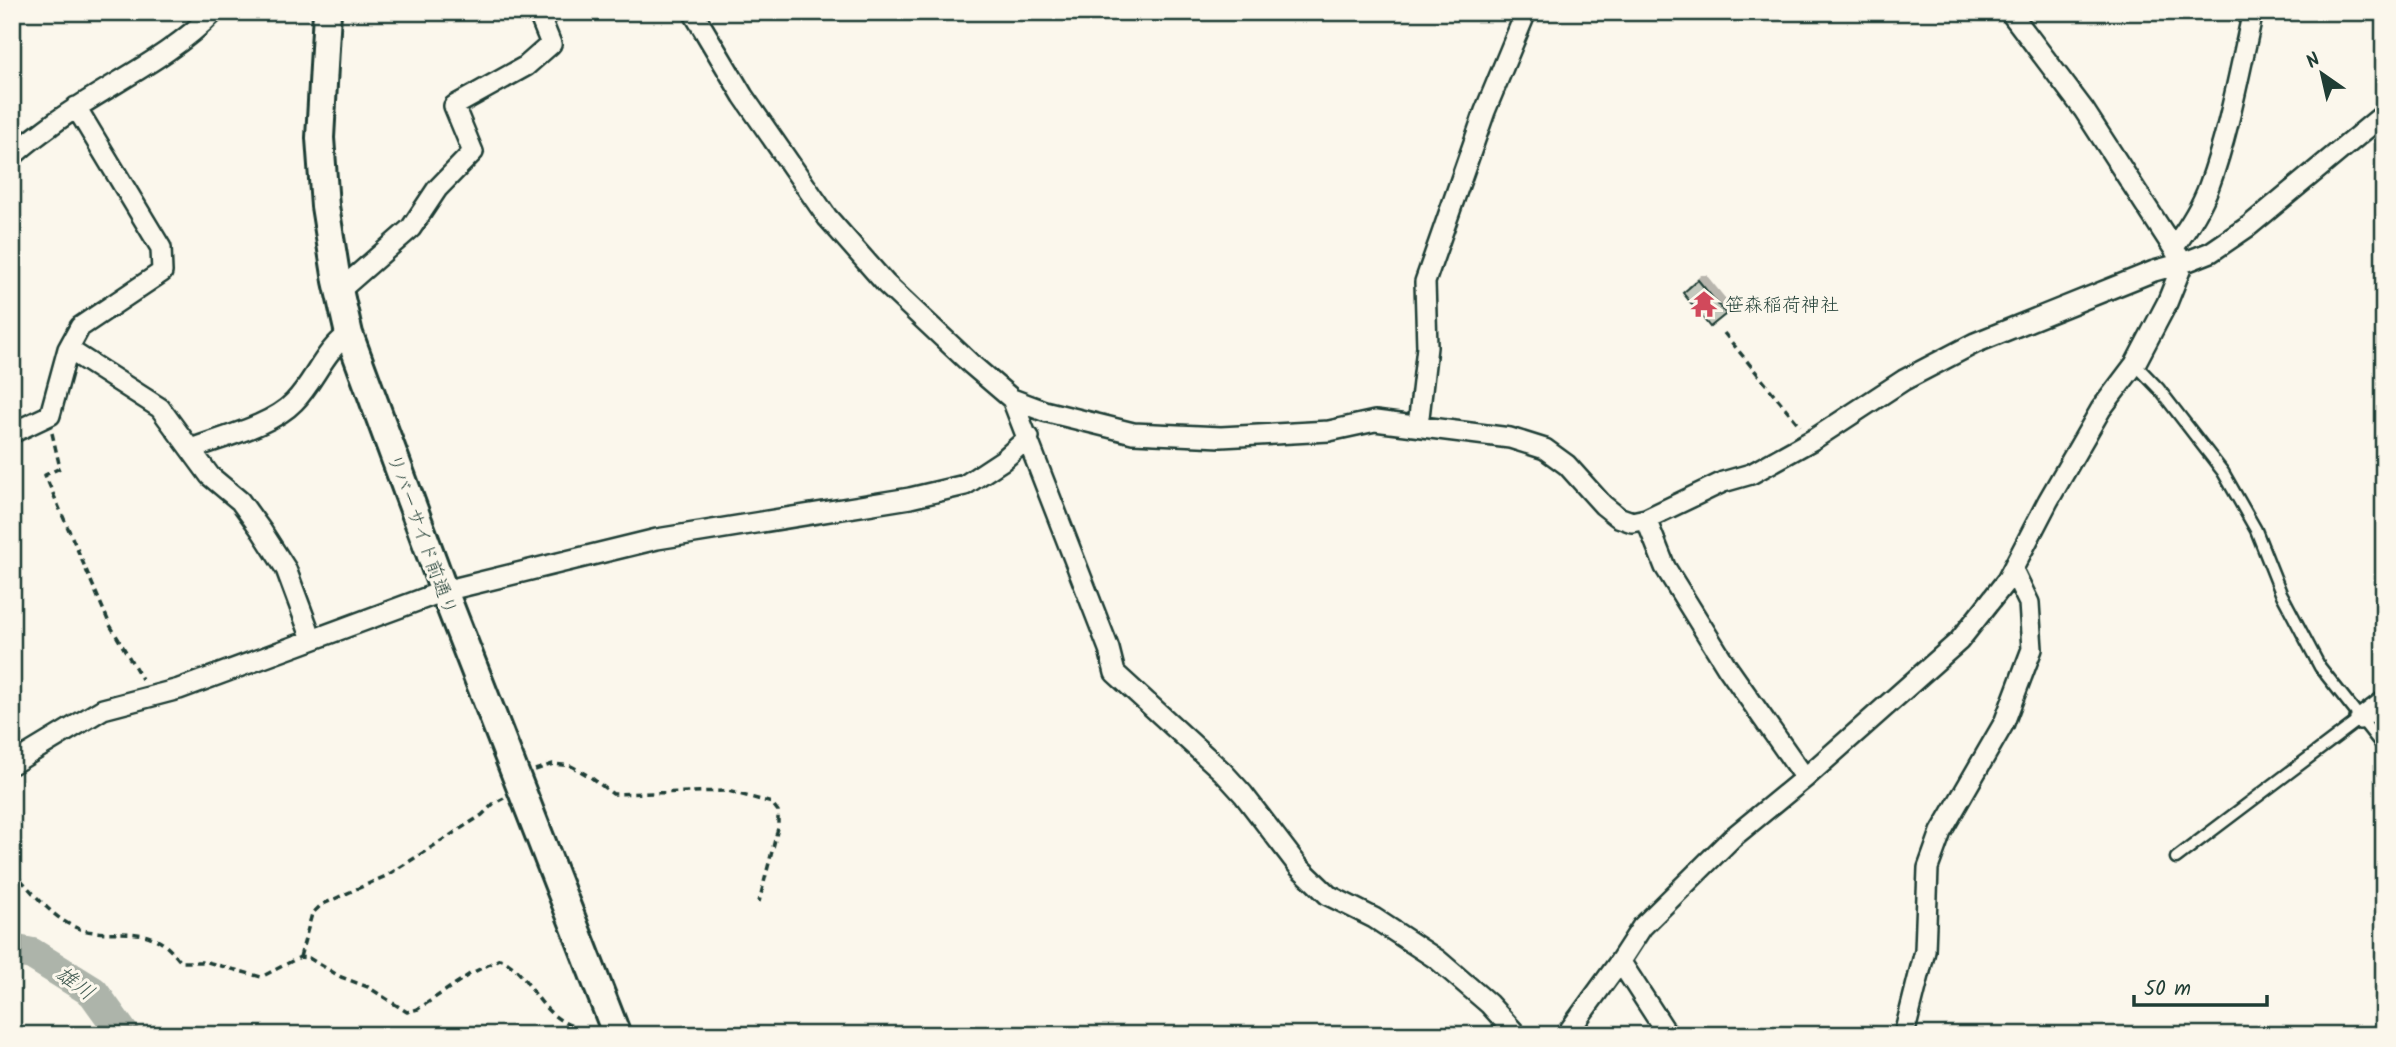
<svg xmlns="http://www.w3.org/2000/svg" width="2396" height="1047" font-family="Kalam,'Klee One',sans-serif">
<style>
.lines{fill:none;stroke-linecap:round;stroke-linejoin:round}
.river{stroke:#adb4aa;stroke-width:32}
.building{fill:#c4c9be;stroke:#1f3d34;stroke-width:2;filter:url(#shadow)}
.lane-casing{stroke:#1f3d34;stroke-width:15}
.street-casing{stroke:#1f3d34;stroke-width:24}
.secondary-casing{stroke:#1f3d34;stroke-width:32}
.path{stroke:#1f3d34;stroke-width:3.5;stroke-dasharray:7 5;stroke-linecap:butt}
.lane{stroke:#fbf7ec;stroke-width:10}
.street{stroke:#fbf7ec;stroke-width:19}
.secondary{stroke:#fbf7ec;stroke-width:26}
.labels{text-anchor:middle;stroke-width:6;stroke-linejoin:round;paint-order:stroke}
.poi-label{font-size:19px;fill:#1f3d34;stroke:#fbf7ec;text-anchor:start}
.street-label{font-size:19px;fill:#1f3d34;stroke:#fbf7ec}
.water-label{font-size:21px;font-style:italic;fill:#425b52;stroke:#fbf7ec}
</style>
<defs>
<filter id="shadow"><feDropShadow dx="6" dy="-6" stdDeviation="0" flood-color="#0004"/></filter>
</defs>
<rect width="100%" height="100%" fill="#fbf7ec"/>
<filter id="ink" filterUnits="userSpaceOnUse"><feTurbulence type="fractalNoise" baseFrequency=".0143" numOctaves="2"/><feDisplacementMap in="SourceGraphic" scale="14" xChannelSelector="R" yChannelSelector="G"/><feConvolveMatrix kernelMatrix="1 2 1 2 8 2 1 2 1" color-interpolation-filters="sRGB"/></filter>
<g filter="url(#ink)">
<g class="lines">
<path class="river" d="M12,950L32,954L93,992L124,1035"/>
</g>
<path class="building" d="M1698,280L1726,314L1710,327L1683,293Z"/>
<g class="lines">
<defs>
<path id="lane" d="M2135,364L2159,389L2223,472L2256,530L2281,593L2320,667L2384,748
M2176,858L2360,719"/>
<path id="street" d="M693,12L743,96L827,217L886,284L971,364L1012,399L1044,411L1133,433L1221,437L1329,431L1375,421L1510,438L1545,449L1567,465L1603,505L1618,517L1632,522L1646,519L1723,482L1751,474L1814,439L1904,380L1975,343L2154,271L2183,263L2211,252L2249,226L2384,114
M2010,12L2084,110L2183,263
M12,157C24,144 40,134 54,123C106,85 169,59 214,12
M2174,247C2188,228 2201,208 2209,186C2229,132 2240,68 2253,12
M339,291L411,228L437,189L473,152L454,106L526,66L551,44L538,12
M68,349L160,408L210,476L240,501L261,530L286,569L312,639
M1012,399L1109,649L1115,673L1223,772L1243,794L1299,867L1328,895L1374,918L1438,960L1489,1004L1517,1035
M1418,426L1427,347L1425,282L1485,111L1526,12
M12,433L50,415L68,349L80,327L162,272L161,248L76,107
M191,449C222,437 271,426 294,402C315,381 324,350 349,334
M1646,519L1665,567L1727,667L1805,778
M2360,719L2384,701
M12,764L103,709L179,689L444,591L657,539L910,498L965,485L1003,460L1029,437
M1620,961L1668,1035
M1566,1035L1620,961L1642,927L1732,838L1805,778L1959,641L2007,580L2048,501L2101,409L2135,364L2167,303L2183,263
M1904,1035L1925,951L1928,868L1941,832L2004,723L2032,649L2029,603L2013,570"/>
<path id="secondary" d="M327,12L320,138L325,206L337,281L349,334L444,591L617,1035"/>
</defs>
<use href="#lane" class="lane-casing"/>
<use href="#street" class="street-casing"/>
<use href="#secondary" class="secondary-casing"/>
<path class="path" d="M1724,333L1800,426
M52,433L60,468L45,475L110,625L142,679
M535,770L553,764L571,766L589,776L613,794L728,791L772,803L778,811V828L759,902
M12,871C33,891 50,917 77,928C102,938 134,927 157,940C167,945 174,954 181,962H207L261,977L300,957L309,958L341,977L368,987L407,1012L418,1009L470,974L500,959C522,968 532,994 549,1011C562,1024 577,1028 594,1033
M300,957L312,914L321,905L388,875L482,815L493,804L504,798"/>
<use href="#lane" class="lane"/>
<use href="#street" class="street"/>
<use href="#secondary" class="secondary"/>
</g>
</g>
<defs>
<symbol id="temple-bare" viewBox="-9 -9 18 18"><path d="M0-6L5-2H3V0L6.5 2.5H4V6H1.5V3h-3V6H-4V2.5H-6.5L-3 0V-2H-5Z" fill="#d1495b" stroke="#fbf7ec" stroke-width="2.5" paint-order="stroke"/></symbol>
</defs>
<g fill-rule="evenodd">
<use href="#temple-bare" x="1685" y="285" width="38" height="38"/>
</g>
<g class="labels">
<g class="poi-label">
<text x="1725" y="311">笹森稲荷神社</text>
</g>
<g class="street-label">
<text transform="translate(423 534) rotate(70)" y="7">リバーサイド前通り</text>
</g>
<g class="water-label">
<text transform="translate(75 983) rotate(36)" y="7">雄川</text>
</g>
</g>
<rect width="2396" height="1047" fill="none" stroke="#fbf7ec" stroke-width="42"/>
<rect x="21" y="21" width="2354" height="1005" fill="none" stroke="#1f3d34" stroke-width="2.5" filter="url(#ink)"/>
<g transform="translate(2322 74) rotate(326)" stroke="#fbf7ec" stroke-width="5" paint-order="stroke">
<path d="M0-5L12 26L0 18L-12 26Z" fill="#1f3d34"/>
<text y="-10" font-size="19" font-weight="bold" text-anchor="middle" fill="#1f3d34">N</text>
</g>
<path d="M2134 995v10h133v-10" fill="none" stroke="#1f3d34" stroke-width="3.5"/>
<text x="2144" y="995" font-size="21" fill="#1f3d34" stroke="#fbf7ec" stroke-width="5" paint-order="stroke">50 m</text>
</svg>
